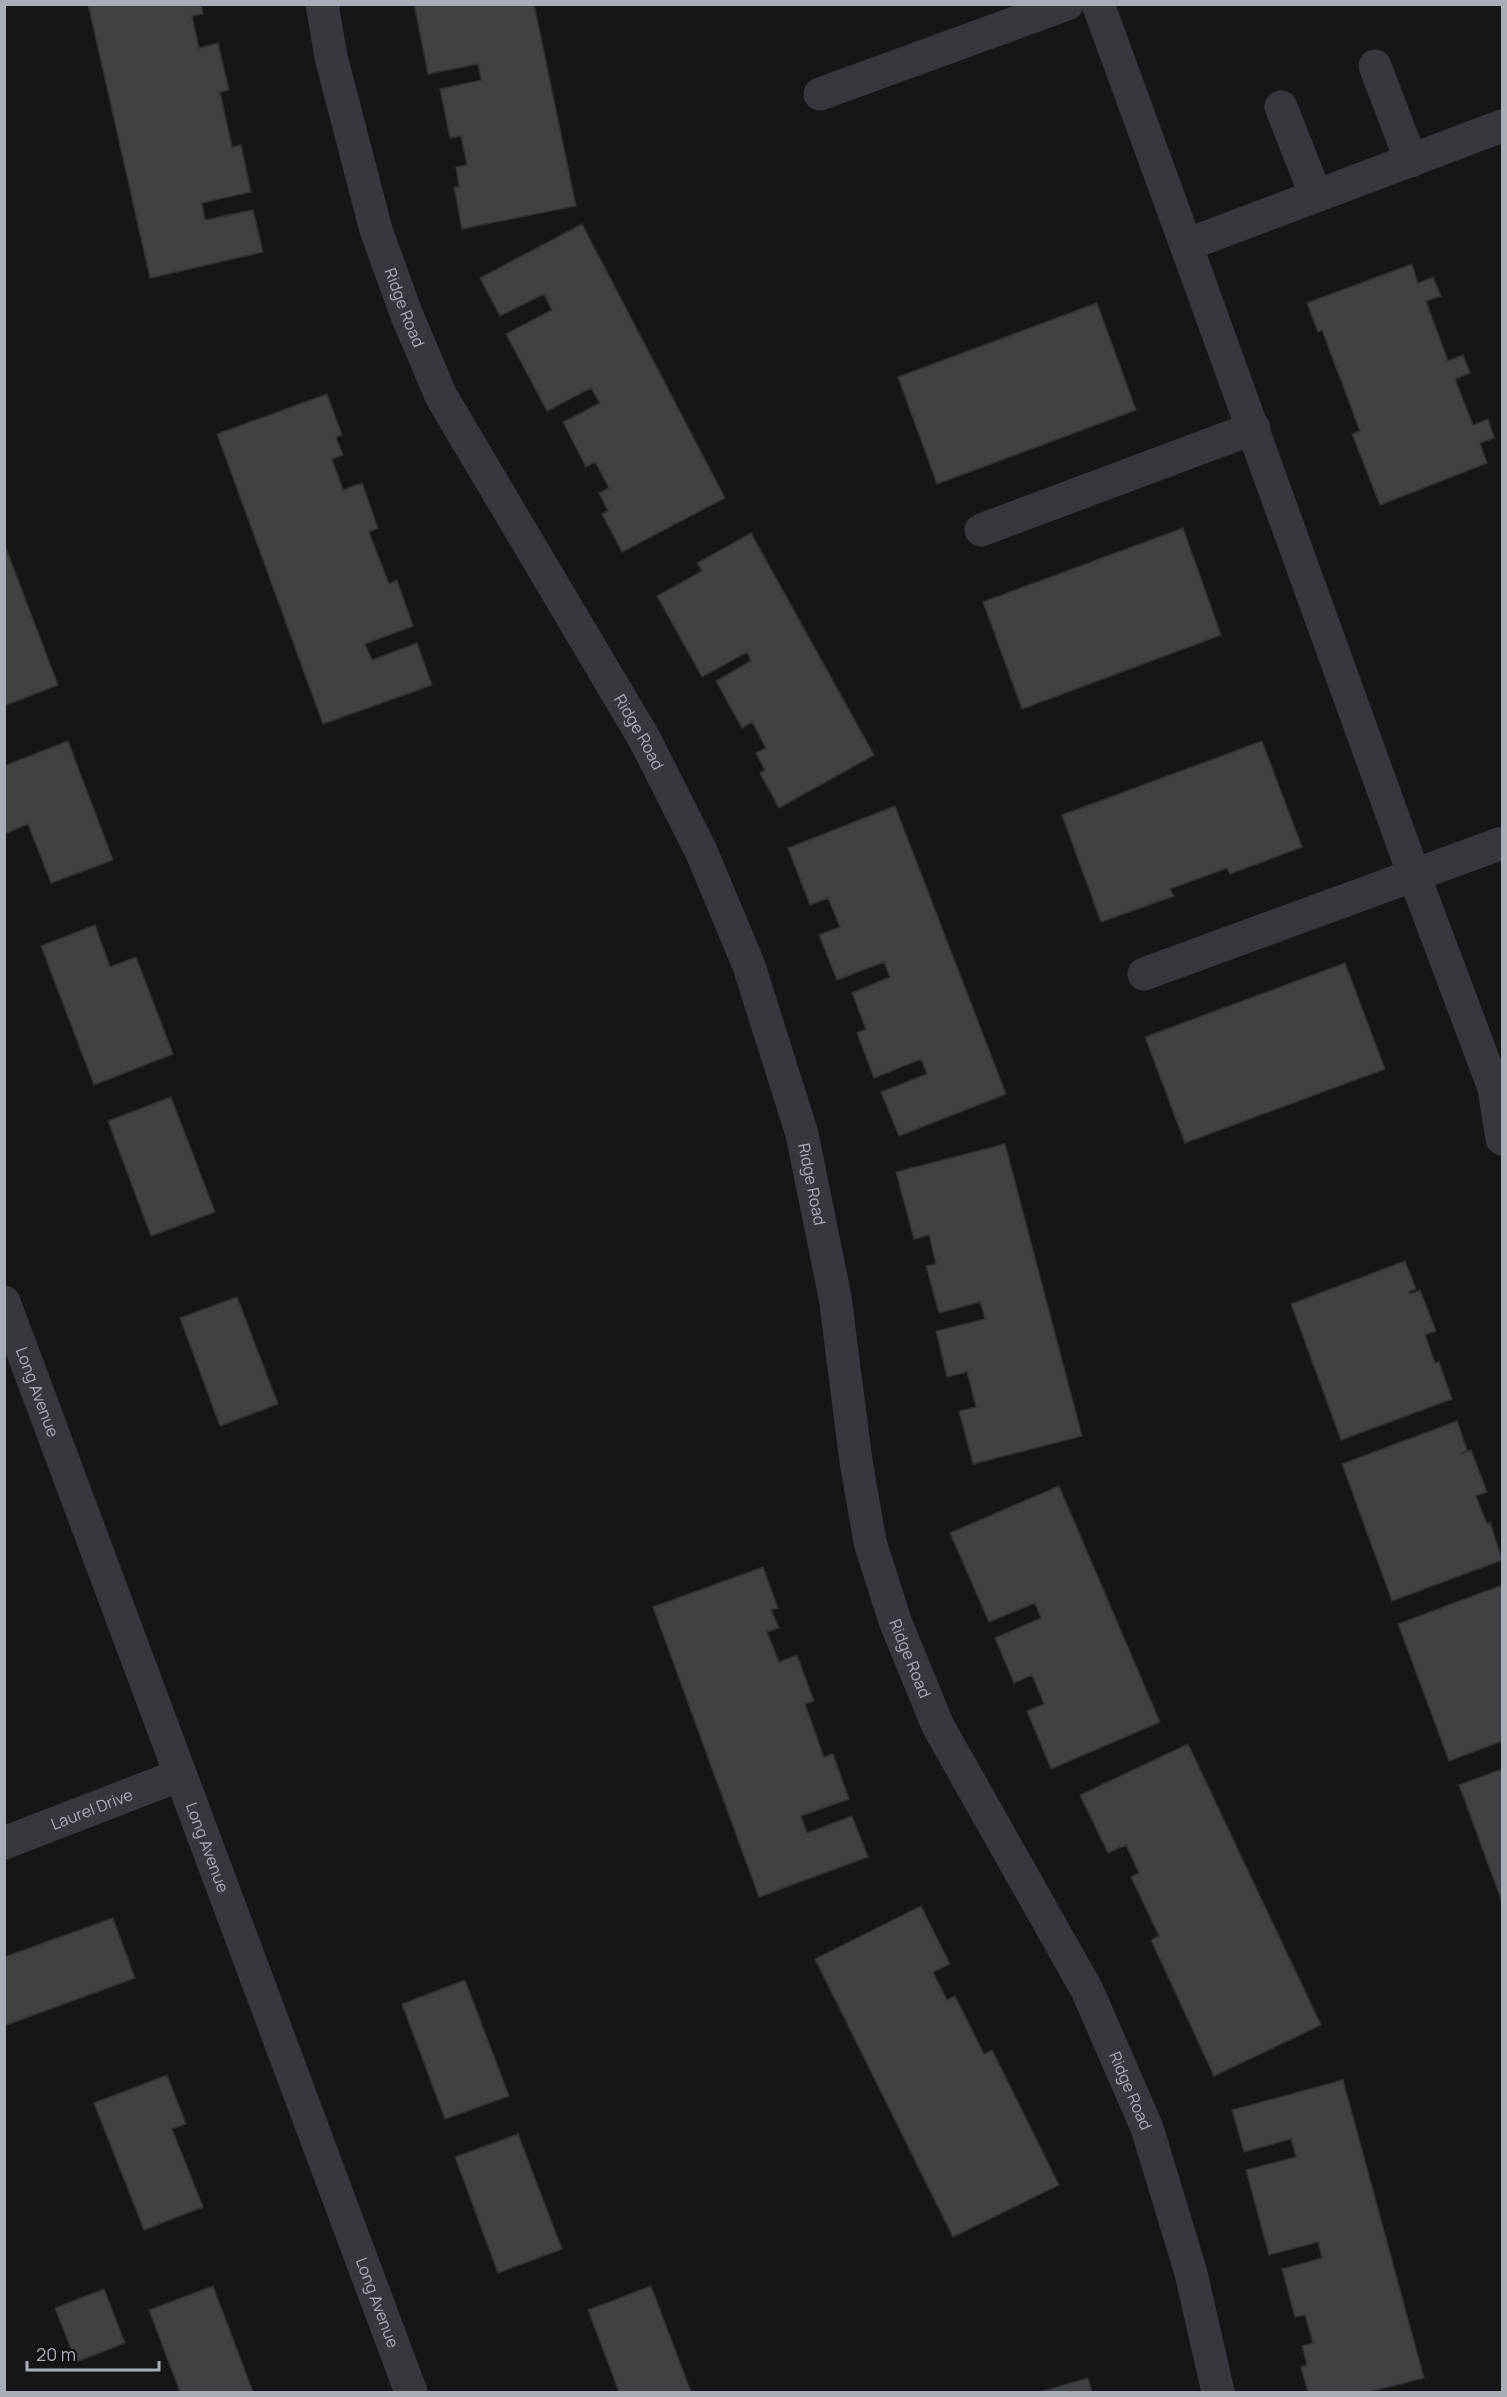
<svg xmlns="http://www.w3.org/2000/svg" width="1507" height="2397" font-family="Manrope,sans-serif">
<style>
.building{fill:#404145;stroke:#303034;stroke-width:1.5}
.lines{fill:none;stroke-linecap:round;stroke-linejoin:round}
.minor{stroke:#37383d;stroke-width:33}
.labels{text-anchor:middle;stroke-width:4.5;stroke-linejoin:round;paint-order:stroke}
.street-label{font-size:16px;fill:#a8adb8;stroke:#111113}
</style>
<rect width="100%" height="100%" fill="#161618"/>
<path class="building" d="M88,4H201L203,14L192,16L199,48L218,43L229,90L220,92L232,147L241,145L251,192L202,203L205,220L253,210L263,252L150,278Z
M414,4H534L576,206L462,229L454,187H459L456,167L467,165L461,136L450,138L440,89L481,80L478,64L428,74Z
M582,224L725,498L622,552L602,514L608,511L599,493L609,488L595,462L586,467L563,422L600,403L591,388L547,411L506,334L552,310L544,294L500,316L480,278Z
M1412,264L1418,283L1433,277L1441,296L1426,301L1448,361L1463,355L1470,373L1455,379L1473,425L1488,419L1494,438L1480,443L1487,463L1380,505L1352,434L1360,431L1322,330L1318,332L1307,303Z
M1097,303L1136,410L937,484L898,377Z
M327,394L342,435L336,437L343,455L332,459L343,490L362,483L378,528L369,532L389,584L397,580L413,626L365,644L372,660L417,643L432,685L323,724L217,434Z
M1183,528L1221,635L1022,709L983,602Z
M751,533L874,755L779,808L760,773L765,770L756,753L766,748L752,722L742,728L716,681L751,661L747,652L702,677L657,596L702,571L697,563Z
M4,543L58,685L4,706Z
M68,741L113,860L51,883L28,824L4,834V766Z
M1262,741L1302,847L1230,874L1227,868L1170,889L1174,896L1101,922L1062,815Z
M895,806L1006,1094L899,1136L881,1092L927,1074L921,1059L874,1078L857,1033L866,1029L852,993L890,977L884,962L837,980L819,935L840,927L828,898L810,905L788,848Z
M95,925L110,967L136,957L173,1054L94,1085L41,946Z
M1345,963L1385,1069L1185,1143L1145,1037Z
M171,1097L215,1212L151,1236L108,1121Z
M1005,1144L1082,1436L973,1464L959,1411L976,1407L967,1372L947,1377L936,1331L985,1319L980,1302L939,1313L926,1266L936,1264L929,1235L914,1239L896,1172Z
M1405,1261L1416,1289L1409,1292L1410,1294L1420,1290L1436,1331L1425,1335L1435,1363L1439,1362L1452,1399L1341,1440L1291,1304Z
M237,1297L278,1404L220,1426L180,1318Z
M1457,1421L1467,1450L1461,1454L1471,1450L1487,1492L1476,1496L1487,1524L1490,1522L1502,1560L1392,1601L1342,1464Z
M1059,1486L1160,1722L1051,1769L1027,1711L1044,1704L1032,1675L1014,1683L995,1638L1041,1618L1035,1603L989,1622L950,1533Z
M763,1567L778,1608L771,1610L779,1628L767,1632L779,1662L797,1655L814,1701L805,1704L824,1757L833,1754L849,1799L801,1816L807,1833L852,1816L868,1857L759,1897L653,1607Z
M1502,1585V1741L1449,1761L1398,1624Z
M1188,1744L1321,2025L1214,2076L1151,1940L1159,1936L1131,1877L1139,1873L1126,1845L1108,1853L1080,1795Z
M1502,1769V1902L1459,1785Z
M921,1906L950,1964L933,1972L947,2000L955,1996L984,2054L992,2050L1059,2185L953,2237L815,1959Z
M113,1918L135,1978L4,2026V1957Z
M465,1980L509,2096L445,2119L402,2004Z
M167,2075L186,2124L172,2129L203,2207L144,2230L94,2103Z
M1343,2080L1424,2378L1369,2392H1308L1301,2367L1307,2365L1302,2346L1313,2343L1305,2315L1295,2317L1282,2269L1322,2258L1318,2242L1269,2255L1246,2170L1296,2157L1291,2139L1244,2152L1232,2110Z
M518,2134L562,2249L498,2273L455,2157Z
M213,2286L253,2392H180L149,2310Z
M651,2286L691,2392H619L588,2310Z
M104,2289L125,2343L76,2362L55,2308Z
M1088,2378L1092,2392H1040Z"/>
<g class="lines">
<g class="minor">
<path id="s1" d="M322,4L331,57L376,230L406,313L441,396L645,740L701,851L749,966L802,1134L835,1297L856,1461L870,1542L895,1621L938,1726L1087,1990L1147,2128L1191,2273L1218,2392"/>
<path d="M1098,4L1186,245"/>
<path d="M1375,66L1411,161"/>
<path d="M820,94L1067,4"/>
<path d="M1281,107L1316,196"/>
<path d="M1502,126L1186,245L1414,875L1494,1088L1502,1139"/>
<path d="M981,530L1254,428"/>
<path d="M1144,974L1502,843"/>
<path id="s2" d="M4,1302L411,2392"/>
<path id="s3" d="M4,1843L180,1775"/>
</g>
</g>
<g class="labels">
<g class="street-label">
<text dy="6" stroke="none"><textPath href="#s1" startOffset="315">Ridge Road</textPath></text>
<text dy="6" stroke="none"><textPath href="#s1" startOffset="801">Ridge Road</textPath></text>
<text dy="6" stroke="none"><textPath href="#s1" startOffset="1287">Ridge Road</textPath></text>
<text dy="6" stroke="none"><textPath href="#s2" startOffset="96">Long Avenue</textPath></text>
<text dy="6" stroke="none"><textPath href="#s1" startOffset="1773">Ridge Road</textPath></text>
<text dy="6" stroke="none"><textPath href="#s3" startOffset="94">Laurel Drive</textPath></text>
<text dy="6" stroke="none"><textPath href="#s2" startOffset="582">Long Avenue</textPath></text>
<text dy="6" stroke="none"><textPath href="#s1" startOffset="2259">Ridge Road</textPath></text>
<text dy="6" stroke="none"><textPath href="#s2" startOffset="1068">Long Avenue</textPath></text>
</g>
</g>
<rect width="1507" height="2397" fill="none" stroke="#a8adb8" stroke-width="12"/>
<path d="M27 2361v9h132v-9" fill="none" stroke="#a8adb8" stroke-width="3"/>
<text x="36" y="2361" font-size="18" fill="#a8adb8" stroke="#111113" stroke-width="4.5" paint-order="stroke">20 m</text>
</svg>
